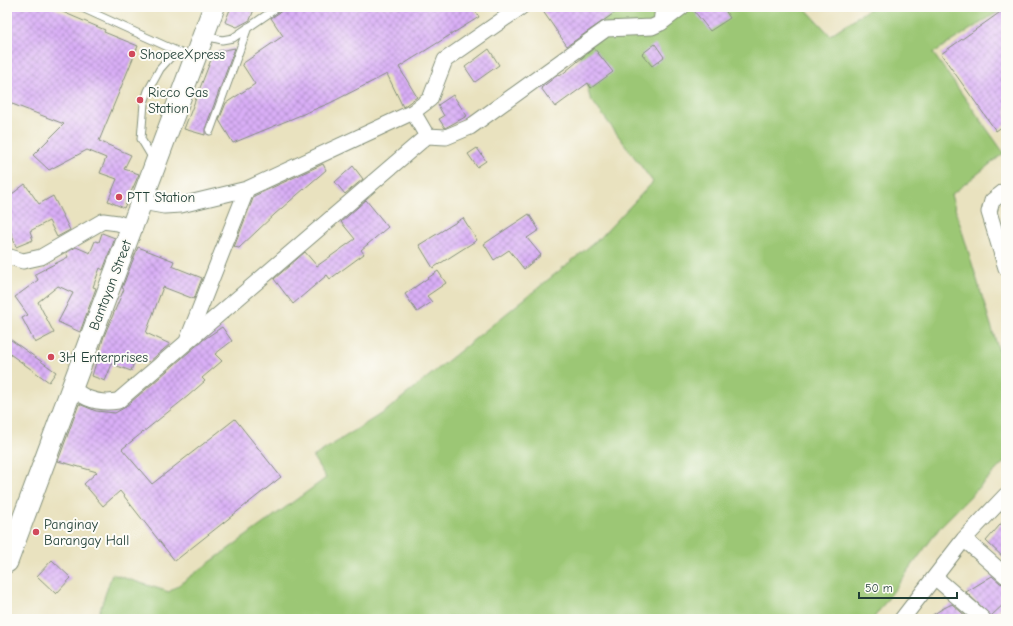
<svg xmlns="http://www.w3.org/2000/svg" width="1013" height="626" font-family="'Comic Neue',sans-serif">
<style>
.grass{fill:#9cc774;stroke:#5e8254}
.building{fill:url(#building-cross-hatch)}
.lines{fill:none;stroke-linecap:round;stroke-linejoin:round}
.lane-casing{stroke:#84907a;stroke-width:9}
.street-casing{stroke:#84907a;stroke-width:17}
.secondary-casing{stroke:#84907a;stroke-width:23}
.lane{stroke:#fff;stroke-width:7}
.street{stroke:#fff;stroke-width:15}
.secondary{stroke:#fff;stroke-width:21}
.poi-dot{fill:#d1495b;stroke:#fdfcf7;stroke-width:1.5}
.labels{text-anchor:middle;stroke-width:4;stroke-linejoin:round;paint-order:stroke}
.poi-label{font-size:14px;fill:#1f3d34;stroke:#fdfcf7;text-anchor:start}
.street-label{font-size:14px;fill:#1f3d34;stroke:#fdfcf7}
</style>
<defs>
<pattern id="building-cross-hatch" width="8" height="8" patternUnits="userSpaceOnUse"><rect width="8" height="8" fill="#d9aef6"/><path d="M0 0l8 8M0 8l8-8" fill="none" stroke="#af8fc8"/></pattern>
</defs>
<rect width="100%" height="100%" fill="#fdfcf7"/>
<filter id="ink" filterUnits="userSpaceOnUse"><feTurbulence type="fractalNoise" baseFrequency=".025" numOctaves="2"/><feDisplacementMap in="SourceGraphic" scale="8" xChannelSelector="R" yChannelSelector="G"/><feConvolveMatrix kernelMatrix="1 2 1 2 8 2 1 2 1" color-interpolation-filters="sRGB"/></filter>
<filter id="wash" filterUnits="userSpaceOnUse"><feTurbulence type="fractalNoise" baseFrequency=".012" numOctaves="4" result="noise"/><feDisplacementMap in="SourceGraphic" scale="16" xChannelSelector="R" yChannelSelector="G"/><feGaussianBlur stdDeviation="0.9" result="paint"/><feColorMatrix in="noise" values="0 0 0 0 0 0 0 0 0 0 0 0 0 0 0 0 0 1.4 0 .05"/><feComposite in="paint" operator="in"/></filter>
<g filter="url(#wash)">
<rect width="100%" height="100%" fill="#e9e2bf"/>
<path class="grass" d="M568,7H804L830,35L872,7H1006L933,53L1004,153L951,195L1005,371L1006,460L941,526L873,619H97L112,574L169,592L326,478L313,457L387,410L601,237L653,182L590,98Z"/>
<g id="blocks">
<path class="building" d="M7,7H51L105,30L104,32L138,46L99,141L131,155L124,169L139,174L124,208L108,201L117,179L100,173L106,158L87,150L49,170L33,155L64,124L7,102Z
M231,7H255L250,20L237,27L225,22Z
M288,7H473L479,17L399,67L417,97L403,107L387,74L330,103L233,143L219,120L226,103L255,84L242,64L283,36L271,18Z
M540,7H623L567,46Z
M691,7H723L730,18L710,31Z
M1006,8V124L996,131L941,54Z
M655,44L664,57L652,66L642,54Z
M235,48L205,129V135L184,129L214,52Z
M594,48L613,72L591,88L588,83L555,107L541,88L559,74L560,76Z
M489,49L499,65L475,82L465,67Z
M453,95L467,116L445,128L439,119L444,116L438,105Z
M477,148L486,161L477,167L468,154Z
M323,164L326,170L275,214L239,248L234,247L254,196Z
M353,166L363,179L345,194L335,182Z
M25,184L39,204L53,196L70,230L57,237L49,221L30,231L33,240L16,247L11,232L7,235V198Z
M366,200L388,227L361,250L364,254L330,279L327,275L293,304L274,279L305,252L317,266L355,239L341,222Z
M529,214L539,230L527,238L541,255L524,269L509,250L494,260L484,244Z
M463,218L477,240L433,268L419,245Z
M102,233L115,238L103,270L100,268L93,287L96,288L80,332L58,322L73,293L58,286L38,302L54,333L35,343L22,318L28,315L15,297L38,280L35,274L68,257L66,253L76,247L90,253L95,241L99,242Z
M138,247L174,261L172,266L202,278L194,299L163,287L146,333L170,344L149,362L136,357L131,371L112,364L105,381L92,376L104,336L124,289L122,288Z
M438,271L446,283L427,296L432,302L417,312L405,294Z
M222,327L232,341L215,354L222,361L202,378L205,381L188,396L122,449L152,484L235,419L281,477L175,561L120,491L103,506L84,484L97,472L58,461L79,404L96,411L115,413L124,408L203,340Z
M7,337L56,372L49,382L7,352Z
M1006,518V560L986,541Z
M52,560L71,578L56,594L37,576Z
M992,576L1000,583L1006,585V602L991,616L966,592Z
M952,604L969,619H926L942,609Z"/>
</g>
</g>
<g filter="url(#ink)">
<use href="#blocks" fill-opacity="0" stroke="#84907a" stroke-width="1"/>
<g class="lines">
<defs>
<path id="lane" d="M80,7L192,58
M205,36L222,40L233,38L278,7
M210,131L248,27
M153,159L141,139L144,103L148,91L160,69L176,51"/>
<path id="street" d="M661,23L682,7
M413,112L427,136
M1006,190L992,201L989,212L1006,268
M142,202L164,206L181,205L247,189L413,112L430,99L445,60L521,7
M7,256L23,261L41,257L103,221L118,223L131,228
M187,341L247,189
M71,386C84,400 100,404 118,401L427,136L446,137L470,127L606,29L652,27L661,23L663,7
M964,539L1006,576
M936,578L983,619
M902,619L964,539L1006,495"/>
<path id="secondary" d="M7,562L214,7"/>
</defs>
<use href="#lane" class="lane-casing"/>
<use href="#street" class="street-casing"/>
<use href="#secondary" class="secondary-casing"/>
<use href="#lane" class="lane"/>
<use href="#street" class="street"/>
<use href="#secondary" class="secondary"/>
</g>
</g>
<g class="poi-dot">
<circle cx="132" cy="54" r="4"/>
<circle cx="140" cy="100" r="4"/>
<circle cx="119" cy="197" r="4"/>
<circle cx="51" cy="357" r="4"/>
<circle cx="36" cy="532" r="4"/>
</g>
<g class="labels">
<g class="poi-label">
<text x="140" y="59">ShopeeXpress</text>
<text x="148" y="97">Ricco Gas<tspan x="148" dy="16">Station</tspan></text>
<text x="127" y="202">PTT Station</text>
<text x="59" y="362">3H Enterprises</text>
<text x="44" y="529">Panginay<tspan x="44" dy="16">Barangay Hall</tspan></text>
</g>
<g class="street-label">
<text transform="translate(110 285) rotate(-69)" y="5">Bantayan Street</text>
</g>
</g>
<rect width="1013" height="626" fill="none" stroke="#fdfcf7" stroke-width="24"/>
<path d="M859 592v6h98v-6" fill="none" stroke="#1f3d34" stroke-width="2"/>
<text x="865" y="592" font-size="12" fill="#1f3d34" stroke="#fdfcf7" stroke-width="3" paint-order="stroke">50 m</text>
</svg>
